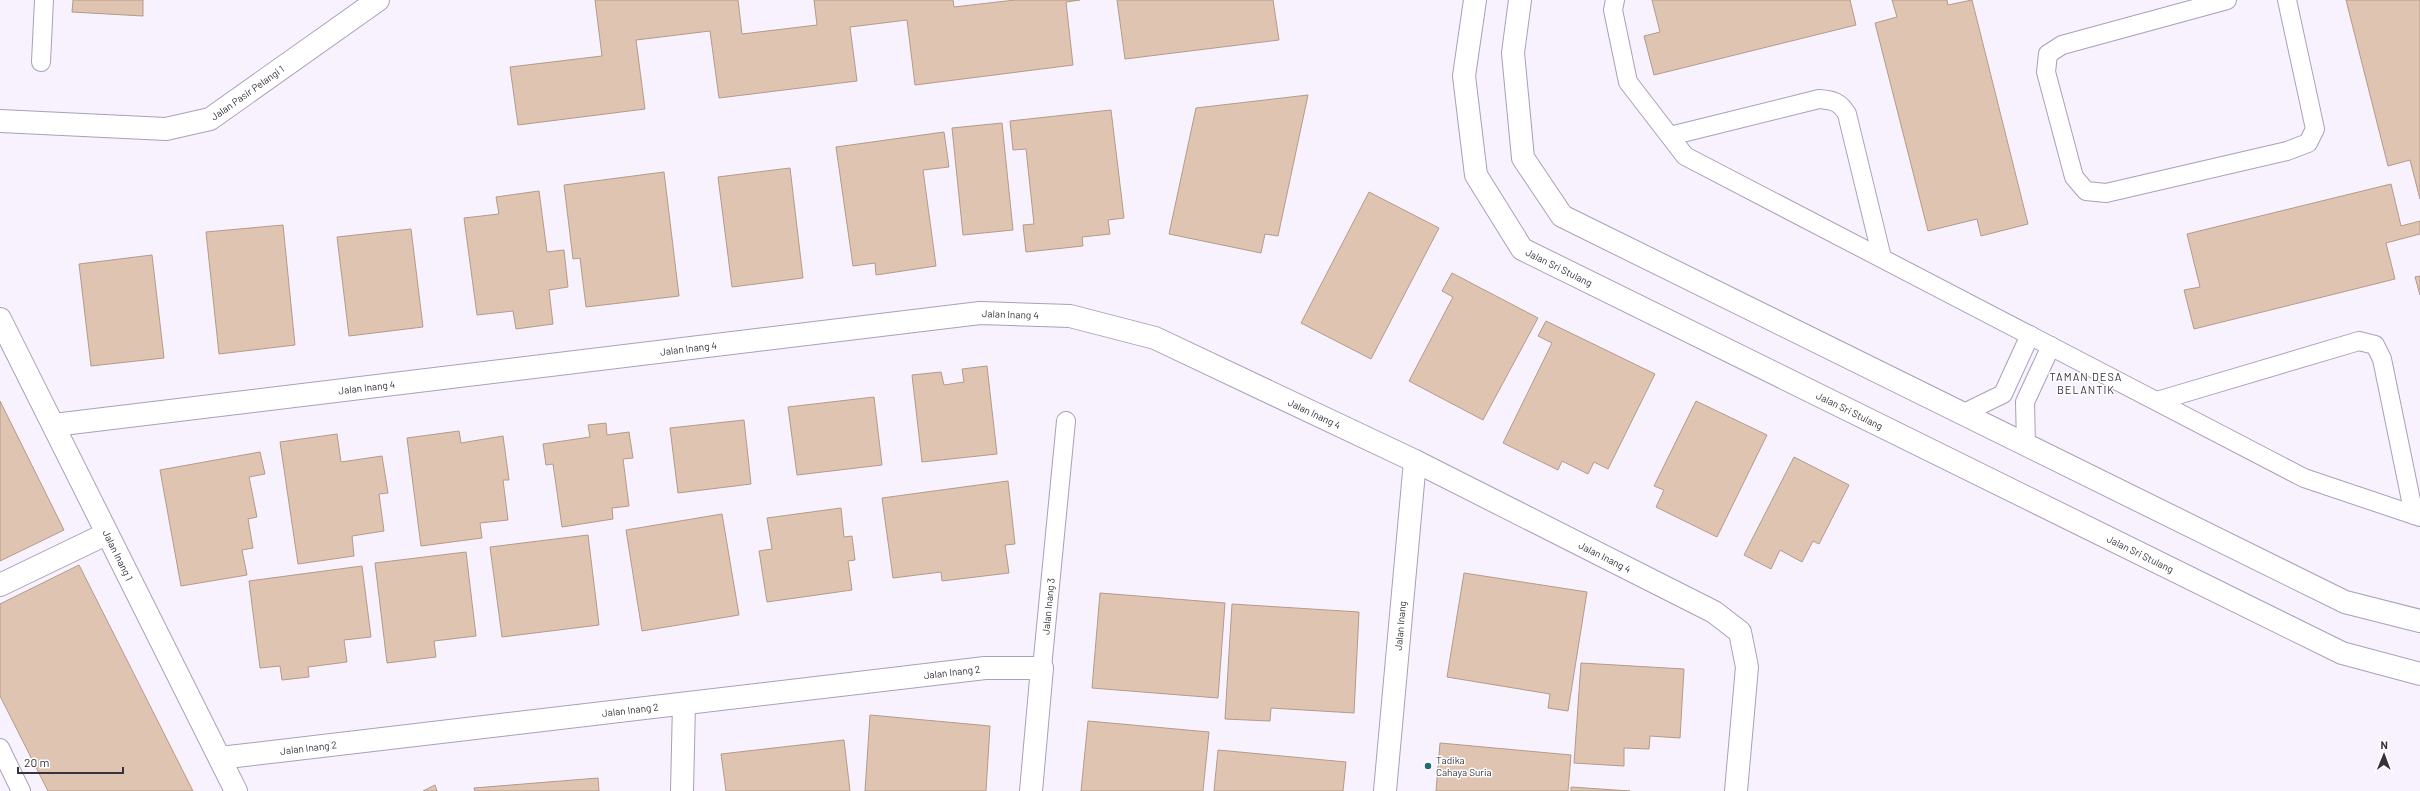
<svg xmlns="http://www.w3.org/2000/svg" width="2420" height="791" font-family="Barlow,sans-serif">
<style>
.building{fill:#e0c4b2;stroke:#b49a88}
.lines{fill:none;stroke-linecap:round;stroke-linejoin:round}
.lane-casing{stroke:#ab9fb9;stroke-width:20}
.street-casing{stroke:#ab9fb9;stroke-width:24}
.secondary-casing{stroke:#ab9fb9;stroke-width:24}
.lane{stroke:#fff;stroke-width:18}
.street{stroke:#fff;stroke-width:22}
.secondary{stroke:#fff;stroke-width:22}
.poi-dot{fill:#226c75;stroke:#fff;stroke-width:1.5}
.labels{text-anchor:middle;stroke-width:3;stroke-linejoin:round;paint-order:stroke}
.street-label{font-size:10px;fill:#37323d;stroke:#fff}
.poi-label{font-size:10px;fill:#37323d;stroke:#fff;text-anchor:start}
.neighbourhood-label{font-size:11px;letter-spacing:1px;fill:#37323d;stroke:#fff}
</style>
<rect width="100%" height="100%" fill="#f7f2fe"/>
<path class="building" d="M73,0H143V16L72,12Z
M595,0H738L742,34L817,25L814,0H953L954,7L1015,0H1080L1066,2L1073,65L915,85L907,20L850,27L857,81L719,98L710,31L636,40L645,109L518,125L510,67L602,56Z
M1117,0H1273L1279,40L1125,59Z
M1652,0H1850L1856,25L1654,75L1644,36L1660,32Z
M1892,0H1947L1948,5L1972,0L2028,224L1981,236L1977,219L1928,231L1875,23L1897,17Z
M2346,0H2420V199L2410,160L2388,166Z
M1308,95L1278,236L1265,234L1261,253L1169,234L1196,108Z
M1111,110L1124,218L1108,220L1110,234L1082,237L1083,246L1026,252L1023,225L1034,224L1026,149L1013,150L1010,121Z
M1002,123L1013,230L963,235L952,128Z
M944,132L949,167L923,170L936,266L876,275L875,263L853,266L836,147Z
M790,168L803,278L732,287L718,177Z
M664,172L679,296L586,307L580,258L573,259L564,185Z
M2391,184L2401,226L2420,221V234L2386,243L2395,279L2194,329L2184,290L2200,287L2187,234Z
M539,191L547,252L564,250L568,287L549,290L553,324L516,329L513,311L477,315L464,218L499,214L496,197Z
M1369,192L1439,228L1371,359L1301,323Z
M283,225L295,345L219,354L206,232Z
M411,229L423,327L349,336L337,237Z
M152,255L164,358L91,366L79,264Z
M1452,273L1538,318L1483,420L1409,381L1453,297L1442,291Z
M2420,276V295L2415,277Z
M1546,321L1655,374L1608,469L1594,462L1588,474L1562,461L1558,470L1503,443L1552,343L1538,336Z
M987,366L997,454L922,462L912,375L941,372L944,385L964,382L962,369Z
M874,397L882,465L797,475L788,407Z
M0,401L64,530L0,561Z
M1696,401L1767,435L1717,537L1656,507L1664,490L1654,486Z
M744,420L751,484L678,493L670,428Z
M606,423L607,435L629,432L633,458L623,459L629,506L612,508L613,519L562,527L553,464L546,465L543,444L590,437L588,425Z
M459,431L461,443L503,436L509,480H503L508,520L480,523L482,538L421,546L407,438Z
M337,434L341,462L382,456L388,493L379,494L384,531L352,536L354,556L298,564L280,442Z
M260,452L265,474L249,477L257,517L248,519L253,548L242,550L247,575L181,586L160,470Z
M1794,457L1849,485L1819,544L1813,541L1802,562L1780,550L1771,569L1744,555Z
M1008,481L1015,544L1005,545L1009,573L942,581L941,572L893,578L882,498Z
M841,508L844,537L852,536L855,560L848,561L852,590L767,602L759,551L772,549L767,518Z
M722,514L739,615L642,631L626,530Z
M588,535L599,625L502,637L490,547Z
M466,552L476,636L434,641L436,657L387,663L375,563Z
M79,565L193,791H48L0,696V604Z
M362,566L371,637L344,640L347,662L308,667L309,677L282,680L280,666L260,668L249,581Z
M1464,573L1587,592L1568,711L1548,708L1550,694L1447,677Z
M1100,593L1225,603L1218,698L1092,688Z
M1232,604L1359,612L1354,713L1271,708L1270,721L1225,719Z
M1581,663L1684,669L1680,738L1650,736L1649,749L1624,748V766L1574,763Z
M870,715L990,726L986,791H865Z
M1088,721L1209,732L1203,791H1081Z
M844,740L850,791H726L721,754Z
M1440,743L1571,755L1568,791H1436Z
M1218,750L1346,762L1343,791H1214Z
M598,778L599,791H475L474,788Z
M435,785L437,791H423Z
M1571,787L1630,791H1571Z"/>
<g class="lines">
<defs>
<g id="lane">
<path d="M1615,0L1613,10L1628,82L1685,156L2304,478L2420,517"/>
<path d="M2227,0L2062,45L2048,54L2046,72L2074,177L2086,191L2106,193L2287,151L2308,143L2315,129L2287,0"/>
<path d="M41,62L44,0"/>
<path d="M1670,136L1819,99C1833,100 1840,102 1847,114L1882,258"/>
<path d="M2157,401L2359,341L2375,345L2382,359L2414,515"/>
<path d="M1964,413L2003,394L2030,335"/>
<path d="M2026,444L2025,402L2051,346"/>
<path id="s1" d="M1042,668L1066,421"/>
<path d="M0,748L21,791"/>
</g>
<g id="street">
<path id="s2" d="M0,121L166,129L210,119L378,0"/>
<path id="s3" d="M0,319L236,791"/>
<path id="s4" d="M54,425L980,313L1070,316L1155,338L1415,461L1714,612L1740,632L1747,667L1736,791"/>
<path d="M0,585L106,534"/>
<path id="s5" d="M220,758L985,668H1042L1031,791"/>
<path d="M682,791L684,704"/>
<path id="s6" d="M1385,791L1415,461"/>
</g>
<g id="secondary">
<path id="s7" d="M1475,0L1464,76L1476,175L1522,249L2342,653L2420,674"/>
<path d="M1520,0L1513,53L1523,158L1562,216L2345,602L2420,621"/>
</g>
</defs>
<use href="#lane" class="lane-casing"/>
<use href="#street" class="street-casing"/>
<use href="#secondary" class="secondary-casing"/>
<use href="#lane" class="lane"/>
<use href="#street" class="street"/>
<use href="#secondary" class="secondary"/>
</g>
<circle class="poi-dot" cx="1428" cy="766" r="4"/>
<g class="labels">
<g class="street-label">
<text dy="4" stroke="none"><textPath href="#s2" startOffset="257">Jalan Pasir Pelangi 1</textPath></text>
<text dy="4" stroke="none"><textPath href="#s7" startOffset="305">Jalan Sri Stulang</textPath></text>
<text dy="4" stroke="none"><textPath href="#s4" startOffset="963">Jalan Inang 4</textPath></text>
<text dy="4" stroke="none"><textPath href="#s4" startOffset="639">Jalan Inang 4</textPath></text>
<text dy="4" stroke="none"><textPath href="#s4" startOffset="315">Jalan Inang 4</textPath></text>
<text dy="4" stroke="none"><textPath href="#s7" startOffset="629">Jalan Sri Stulang</textPath></text>
<text dy="4" stroke="none"><textPath href="#s4" startOffset="1287">Jalan Inang 4</textPath></text>
<text dy="4" stroke="none"><textPath href="#s7" startOffset="953">Jalan Sri Stulang</textPath></text>
<text dy="4" stroke="none"><textPath href="#s3" startOffset="264">Jalan Inang 1</textPath></text>
<text dy="4" stroke="none"><textPath href="#s4" startOffset="1611">Jalan Inang 4</textPath></text>
<text dy="4" stroke="none"><textPath href="#s1" startOffset="62">Jalan Inang 3</textPath></text>
<text dy="4" stroke="none"><textPath href="#s6" startOffset="166">Jalan Inang</textPath></text>
<text dy="4" stroke="none"><textPath href="#s5" startOffset="737">Jalan Inang 2</textPath></text>
<text dy="4" stroke="none"><textPath href="#s5" startOffset="413">Jalan Inang 2</textPath></text>
<text dy="4" stroke="none"><textPath href="#s5" startOffset="89">Jalan Inang 2</textPath></text>
</g>
<g class="poi-label">
<text x="1436" y="764">Tadika<tspan x="1436" dy="12">Cahaya Suria</tspan></text>
</g>
<g class="neighbourhood-label">
<text x="2086" y="381">TAMAN DESA<tspan x="2086" dy="13">BELANTIK</tspan></text>
</g>
</g>
<g transform="translate(2384 755) rotate(1)" stroke="#ffffff" stroke-width="3" paint-order="stroke">
<path d="M0-3L7 15L0 10L-7 15Z" fill="#37323d"/>
<text y="-6" font-size="11" font-weight="bold" text-anchor="middle" fill="#37323d">N</text>
</g>
<path d="M18 767v6h105v-6" fill="none" stroke="#37323d" stroke-width="2"/>
<text x="24" y="767" font-size="12" fill="#37323d" stroke="#ffffff" stroke-width="3" paint-order="stroke">20 m</text>
</svg>
